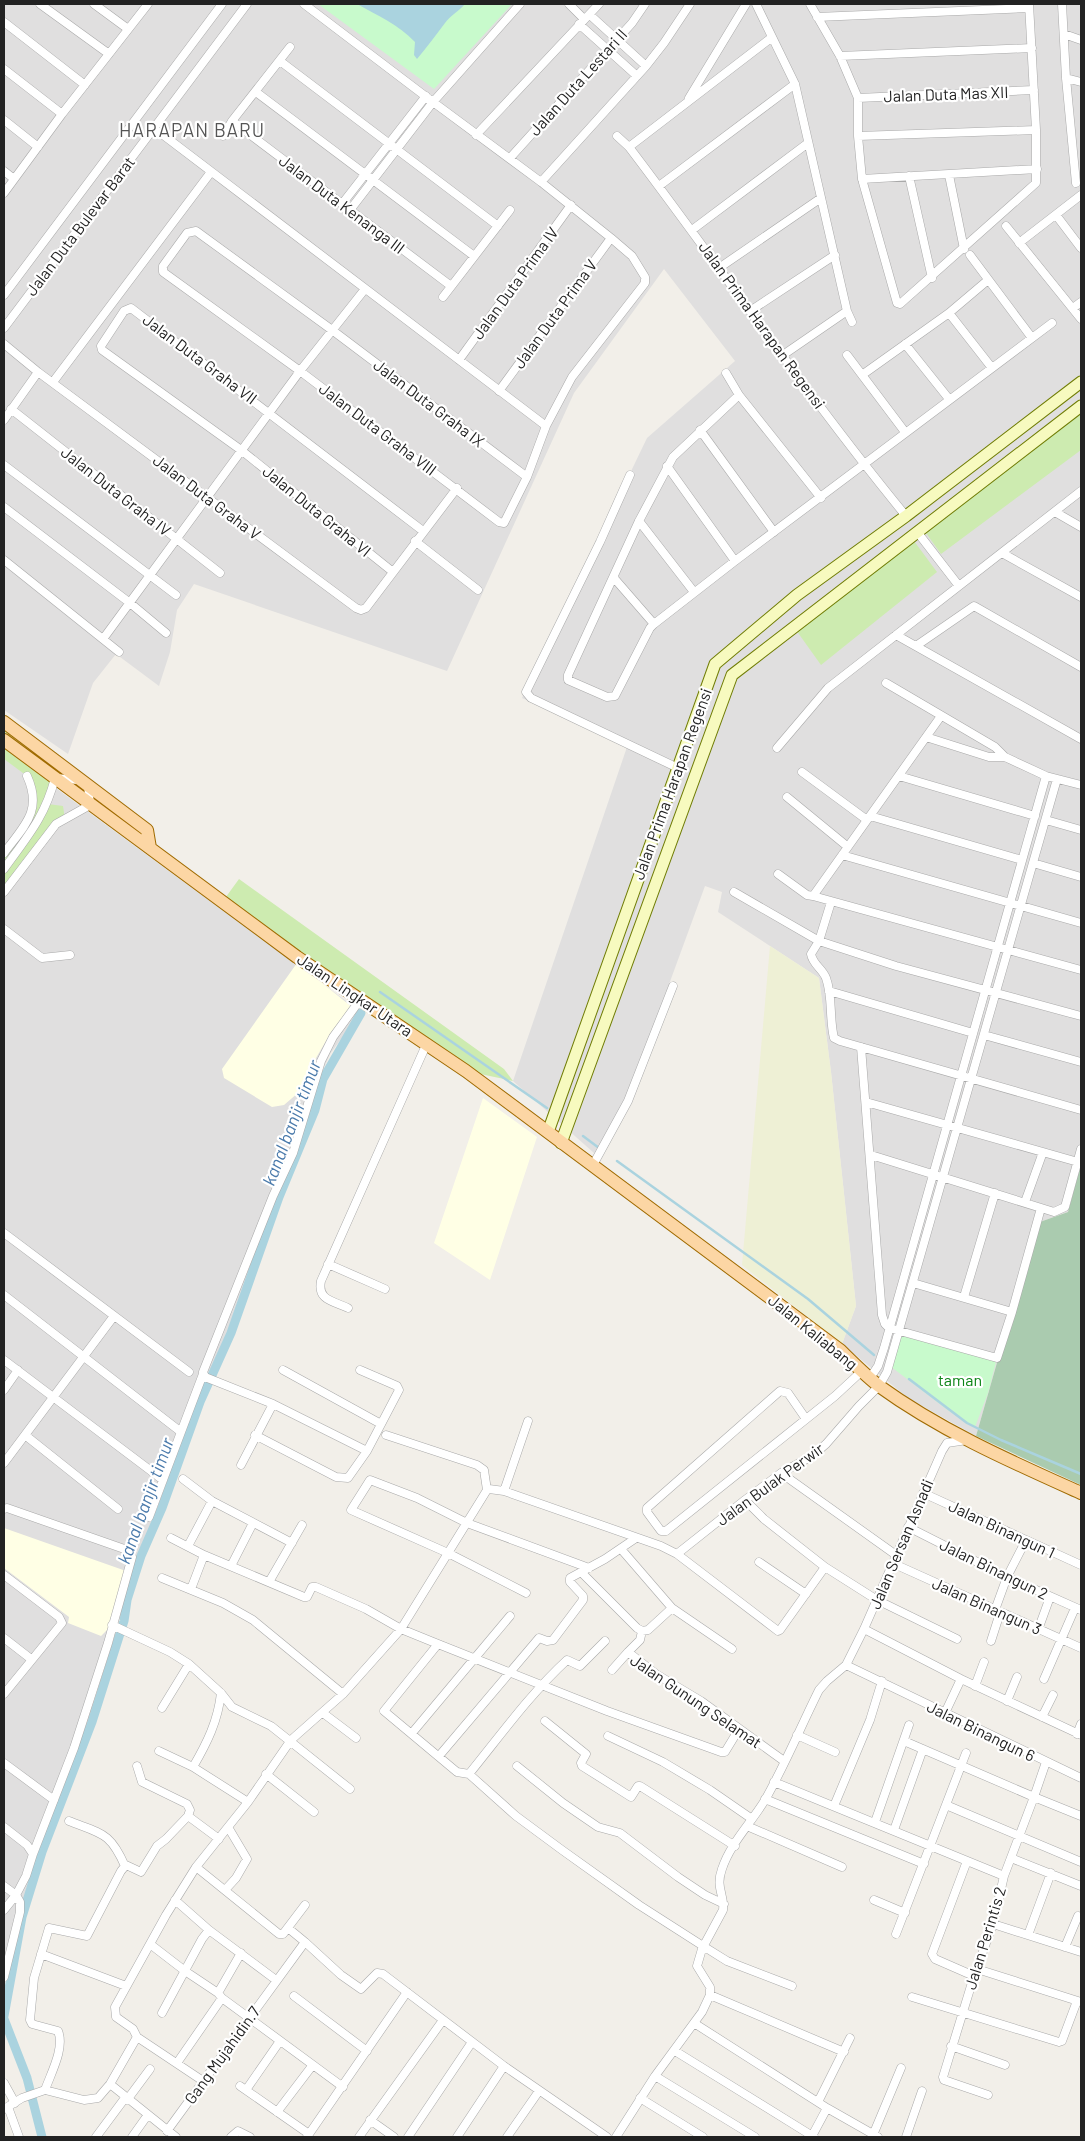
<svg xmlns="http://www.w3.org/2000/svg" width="1085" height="2141" font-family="Barlow,sans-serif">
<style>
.residential{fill:#e0dfdf}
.education{fill:#ffffe5}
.farmland{fill:#eef0d5}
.grass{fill:#cdebb0}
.cemetery{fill:#aacbaf}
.park{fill:#c8facc}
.water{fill:#aad3df}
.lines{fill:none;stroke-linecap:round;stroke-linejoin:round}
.stream{stroke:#aad3df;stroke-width:2.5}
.canal{stroke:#aad3df;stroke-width:9}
.street-casing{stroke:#a9a9a9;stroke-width:9}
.secondary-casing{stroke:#707d05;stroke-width:13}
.primary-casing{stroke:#a06b00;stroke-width:14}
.street{stroke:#fff;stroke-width:8}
.secondary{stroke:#f7fabf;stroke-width:11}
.primary{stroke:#fcd6a4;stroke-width:12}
.labels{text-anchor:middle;stroke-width:4.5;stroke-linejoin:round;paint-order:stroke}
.street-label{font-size:16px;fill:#222;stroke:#fff}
.park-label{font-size:16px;fill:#0c8416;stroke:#fff}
.water-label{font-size:18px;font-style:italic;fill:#4a7aab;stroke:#fff}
.quarter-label{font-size:19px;letter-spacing:1px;fill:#555;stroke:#fff}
</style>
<rect width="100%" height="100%" fill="#f2efe9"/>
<path class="residential" d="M4,4H1081V1164L1068,1212L1037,1223L976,1436L908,1398L842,1344L856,1306L831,1072L819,978L718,912L722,892L705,886L623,1110L594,1153L513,1081L627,747L522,698L647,438L735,361L664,269L574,393L447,671L194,584L177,610L170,652L159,686L116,654L93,683L68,754L4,710Z
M4,750L361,1012L330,1054L320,1077L307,1132L281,1193L134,1570L95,1697L88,1729L25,1898L4,1986Z"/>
<path class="education" d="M297,963L352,1007L330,1034L316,1058L306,1086L284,1105L272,1107L224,1078L222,1069Z
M483,1098L537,1137L490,1280L434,1243Z
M4,1528L126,1571L111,1626L101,1636L68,1623L69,1617L4,1568Z"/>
<path class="farmland" d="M770,946L819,978L831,1072L856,1306L842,1344L742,1265Z"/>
<path class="grass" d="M1081,413V450L941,554L926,533Z
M914,541L937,572L821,665L796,630Z
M4,723L81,780L55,778L48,804L63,806L65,819L4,892V853L33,811L27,776L4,759Z
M239,879L504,1069L513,1081L466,1071L223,901Z"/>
<path class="cemetery" d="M1081,1164V1485L976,1436L1037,1223L1068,1212Z"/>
<path class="park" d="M318,4H512L434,89Z
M899,1332L997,1358L988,1393L975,1427L949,1411L890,1366Z"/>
<path class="water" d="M357,4H465C459,11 450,16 445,23C436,35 427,47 417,59L414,55L415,42C398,24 378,16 357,4Z"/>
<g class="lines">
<path class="stream" d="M380,992L547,1108
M583,1136L599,1148
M617,1161L808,1299L874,1355
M909,1379L967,1423L1001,1440L1081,1474"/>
<path class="canal" d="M4,2016L22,1917L42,1852L92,1722L124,1621L127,1600L141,1556L162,1508L200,1402L231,1333L279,1197L315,1110L323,1079L361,1013
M4,2019L27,2078L42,2137"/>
<defs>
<path id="street" d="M40,4L109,54
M94,4L128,29
M304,4L433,102L520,4
M569,4L584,19
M756,4L795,84L847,311L852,322
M810,4L840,56L858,98V136L862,179L897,303L900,304L1036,183V130L1029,4
M1062,4L1066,78L1076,183
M590,15L646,66
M817,17L1029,8
M4,22L85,85
M579,24L637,76
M1064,34L1081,40
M840,56L1032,48
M280,61L498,226
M4,69L62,114
M1066,78L1081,82
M256,92L474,256
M689,98L746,4
M858,98L1034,90
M4,120L38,147
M232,121L451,286
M154,128L546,426
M476,135L599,4
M223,136L232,121L290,47
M617,136L629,147C722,269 808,397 906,516
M858,136L1036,130
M629,147L771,38
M510,158L632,23L645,4
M4,171L14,179
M949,175L964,249
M909,176L932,278
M862,179L1037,169
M541,182L646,66L664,43L690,4
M659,186L795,84
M4,193L62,114L148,4
M342,204L426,96
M350,210L433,102L541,182L611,238L632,256L645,277V283L572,377L546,426L527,477L504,523L499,522L300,371L163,272V266L187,233L196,231L332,330L527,477
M1056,215L1081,248
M1006,226L1081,319
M692,230L808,143
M1019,243L1081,195
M970,255L1032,338
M719,268L821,198
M4,295L222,4
M443,297L510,210
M1073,308L1081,302
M750,311L835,255
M949,313L992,368
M4,328L247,4
M4,344L38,372L356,608L361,610L366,608L457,488
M905,344L949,399
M783,355L847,311
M847,355L905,432
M459,360L571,205
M726,373L739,395L821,498
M862,375L949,313L988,280
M53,382L211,172
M499,391L611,238
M739,395L673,457L639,521L568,675V680L607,697L615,696L650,628L654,624L735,561L1052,323
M11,409L220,573
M4,420L38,372
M700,430L774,532
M4,465L176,595
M667,466L735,561
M630,475L600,542L526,692L531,698L678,768
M4,507L130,603L166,633
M1055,512L1081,527
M639,521L694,592
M918,533L959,586
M415,541L478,590
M1002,553L1081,597
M4,560L119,652
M393,572L241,450L102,350L101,346L124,311L131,308L423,531
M614,578L654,624
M896,635L1081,739
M103,639L300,371L365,289
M916,646L974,606L1081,667
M886,683L995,747L1005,757
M941,716L813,896L1081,970
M926,737L989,757H1005L1046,776L1081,785
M777,748L828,688L1081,491
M802,772L867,820
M899,776L1035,816
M787,797L848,847
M870,816L1022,860
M1046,820L1081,830
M4,853C24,826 43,811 27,776
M842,855L1081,923
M1033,863L1081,877
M4,869C27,837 45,817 55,778L78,780
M778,874L807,895L813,896
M4,892L56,824L90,805L88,785
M734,892L819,941L896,966L1081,1016
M831,902L819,941L811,954C813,965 822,968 826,978C833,997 829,1018 834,1038L840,1041L1081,1110
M4,929L42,958L70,955
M829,991L973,1033
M984,1035L1081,1062
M861,1047L882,1315L885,1324L889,1328L997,1358L1012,1312L1041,1208
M866,1102L1078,1162
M871,1155L1054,1212L1065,1207L1081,1149
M593,1165L628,1101L673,986
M1025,1202L1043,1152
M4,1233L189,1372
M328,1264L385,1289
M913,1283L1012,1312
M4,1295L181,1432L149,1517
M964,1297L995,1193
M348,1308C333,1301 317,1300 321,1281L427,1043
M4,1360L163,1480
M283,1370L381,1424
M870,1378L878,1366L884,1348L1046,776
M4,1390L18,1370
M273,1404L367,1451
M806,1419L788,1393L780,1391L647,1508V1512L661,1531H666L835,1396L862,1371
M181,1432L203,1374
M25,1435L118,1509
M255,1435L336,1477L348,1478L367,1451L399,1390L397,1386L360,1370
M386,1435L477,1465L484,1470L487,1490
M4,1463L114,1316
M241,1465L273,1404L205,1377L203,1372L273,1196L293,1153L321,1061L333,1037L360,1000
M781,1473L896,1555
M183,1479L212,1501L292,1543
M504,1491L528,1421
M923,1493L1081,1565
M4,1509L7,1508L130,1551L132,1557L108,1643L74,1748L33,1854
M908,1527L1007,1577L1081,1610
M171,1538L204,1555L191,1589
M188,1546L212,1501
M677,1554L745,1500L781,1473L812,1456L826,1444L859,1406L879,1386L887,1372L1057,779
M204,1555L304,1597H307L312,1587H316L366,1609L401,1629L438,1644L607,1711L721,1752H725L739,1729
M759,1562L806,1594
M892,1563L1081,1648
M231,1566L253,1523
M825,1567L877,1600L957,1639
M581,1572L637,1628L642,1631L648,1630L672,1608L621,1549
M4,1575L59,1617L62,1623L4,1694
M162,1578L223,1603L253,1620L343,1694
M269,1582L302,1525
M526,1593L448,1553L351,1510L370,1480L417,1498L467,1523L589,1568
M672,1608L732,1649
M995,1610L1007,1577L1026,1540
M112,1625L170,1652L189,1664L221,1693L232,1707L271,1726L350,1789
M864,1629L961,1679L1081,1735
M1038,1630L1050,1597
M4,1638L31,1659
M991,1641L1000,1613
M438,1644L384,1711L457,1772L469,1774L516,1816L562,1850L639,1905L703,1946L727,1961L792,1986
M628,1652L640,1640L642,1631
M846,1665L1081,1778
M612,1670L628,1652L656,1674L701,1701L784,1761
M1044,1679L1075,1608
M975,1686L984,1662
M1007,1701L1017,1677
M162,1708L189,1664
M323,1713L356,1738
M945,1713L961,1679
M1042,1717L1053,1695
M545,1721L586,1754L581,1763L582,1766L631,1797L638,1786H640L735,1846
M412,1733L510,1616
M1077,1734L1081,1724
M797,1735L835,1752
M608,1736L663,1762L710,1790L752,1819
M904,1741L1034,1797L1004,1876
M159,1751L193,1767L248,1802
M439,1756L539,1638L547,1641L553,1640L583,1600V1596L570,1582V1578L605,1559L636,1538
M1046,1762L1034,1797L1081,1816
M4,1763L54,1800
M137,1766L142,1782L187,1804L190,1810L188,1816L219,1839
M517,1766L563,1803L598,1827L620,1833L678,1877L705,1895L724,1904
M193,1767C207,1743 218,1721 221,1693
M266,1774L314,1812
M469,1774C500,1736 530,1694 567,1660L580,1666L605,1641
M774,1782L1004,1876L993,1924L974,1976L943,2077L944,2080L988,2095
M765,1799L924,1864
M946,1805L1081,1862
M834,1806L870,1720L882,1681
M69,1821C102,1834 110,1832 125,1866
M875,1822L909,1725
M747,1826L842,1867
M4,1827L27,1845L33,1854L26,1876L16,1895L20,1902V1912L4,1977
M894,1830L923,1749
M1011,1858L1081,1886
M967,1861L932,1954L935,1959L974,1976
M196,1867L279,1934H283L305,1905
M4,1886L16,1895L4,1910
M225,1890L236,1878L247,1859L228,1827
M175,1900L209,1930L276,1980
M874,1900L905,1913
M993,1924L1081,1952
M288,1928L305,1942
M896,1934L966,1753
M1028,1935L1051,1873
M150,1944L185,1971L218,1993L222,1998L343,2087
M1065,1947L1078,1916
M41,1954L126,1986
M977,1969L1081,2002
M218,1993L241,1953
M710,1995L844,2052
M294,1996L367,2051
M912,1997L1059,2042L1062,2041L1077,2001
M162,2013L202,1939L209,1930
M694,2023L827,2108L878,2137
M137,2037L203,2081
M951,2046L1005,2065
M675,2051L814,2137
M177,2063L222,1998
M655,2076L755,2137
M4,2083L15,2103
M110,2084L176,2137
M240,2086L309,2134
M45,2090C51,2073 65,2048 58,2031L32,2024L30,2020L34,1978L49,1928L87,1936L121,1871L126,1865L141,1872L157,1846L166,1839L188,1816
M246,2090L280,2041
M640,2098L703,2137
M127,2100L150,2069
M818,2102L850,2038
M8,2107L19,2137
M4,2109L22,2098L45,2090L84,2100L98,2098L110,2084L137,2037L133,2029L116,2017L115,2007L166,1915L196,1867L248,1802L291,1740L343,1694L401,1629L487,1490L489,1489L504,1491L661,1546L677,1554L778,1631L780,1630L825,1567L764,1519L745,1500
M277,2112L312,2066
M370,2120L394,2137
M167,2131L305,1942L341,1975L361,1989L377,1973L383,1974L504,2066L607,2137
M873,2135L901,2068
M812,2136L827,2108
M96,2137L125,2098
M132,2137L147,2116
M231,2137L238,2131L250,2137
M307,2137L407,1992
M359,2137L443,2020
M408,2137L472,2042
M457,2137L504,2066
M507,2137L539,2091
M616,2137L655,2076L702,2012L710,1995V1987L697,1966L702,1949L723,1910C725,1895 715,1888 722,1869C730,1844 751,1823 765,1800C785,1765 801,1726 819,1690L827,1681L846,1665L864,1629L942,1451L947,1443L967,1440
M906,2137L922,2091"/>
<path id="secondary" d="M548,1132L715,664L797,595L906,516L1081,382
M561,1143L732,675L1081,406"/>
<path id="primary" d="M4,722L147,830L150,848
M4,740L297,957L466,1071L840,1350C852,1362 865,1375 879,1386C941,1431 1012,1462 1081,1493"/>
</defs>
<use href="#street" class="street-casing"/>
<use href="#secondary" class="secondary-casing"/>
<use href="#primary" class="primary-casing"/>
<use href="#street" class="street"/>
<use href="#secondary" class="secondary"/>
<use href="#primary" class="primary"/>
</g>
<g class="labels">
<g class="street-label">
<text transform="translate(578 82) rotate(-48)" y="6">Jalan Duta Lestari II</text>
<text transform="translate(946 94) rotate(-2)" y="6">Jalan Duta Mas XII</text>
<text transform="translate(342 204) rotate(37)" y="6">Jalan Duta Kenanga III</text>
<text transform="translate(80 226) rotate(-53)" y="6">Jalan Duta Bulevar Barat</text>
<text transform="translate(515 283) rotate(-54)" y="6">Jalan Duta Prima IV</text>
<text transform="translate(555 314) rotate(-54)" y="6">Jalan Duta Prima V</text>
<text transform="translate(762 325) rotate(54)" y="6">Jalan Prima Harapan Regensi</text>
<text transform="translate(200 359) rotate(37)" y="6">Jalan Duta Graha VII</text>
<text transform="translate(429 403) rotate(37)" y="6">Jalan Duta Graha IX</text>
<text transform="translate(378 429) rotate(37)" y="6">Jalan Duta Graha VIII</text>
<text transform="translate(116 491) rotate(38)" y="6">Jalan Duta Graha IV</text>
<text transform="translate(207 497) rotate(37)" y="6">Jalan Duta Graha V</text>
<text transform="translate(317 511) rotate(39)" y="6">Jalan Duta Graha VI</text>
<text transform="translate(672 784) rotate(-70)" y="6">Jalan Prima Harapan Regensi</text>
<text transform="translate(355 995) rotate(34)" y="6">Jalan Lingkar Utara</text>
<text transform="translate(813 1332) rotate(39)" y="6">Jalan Kaliabang</text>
<text transform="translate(770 1484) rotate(-36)" y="6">Jalan Bulak Perwir</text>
<text transform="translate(1002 1529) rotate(25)" y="6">Jalan Binangun 1</text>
<text transform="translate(901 1544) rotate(-67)" y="6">Jalan Sersan Asnadi</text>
<text transform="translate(994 1569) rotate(26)" y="6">Jalan Binangun 2</text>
<text transform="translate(987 1606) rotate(24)" y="6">Jalan Binangun 3</text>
<text transform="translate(696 1701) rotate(34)" y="6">Jalan Gunung Selamat</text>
<text transform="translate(981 1731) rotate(26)" y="6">Jalan Binangun 6</text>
<text transform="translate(985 1938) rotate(-73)" y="6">Jalan Perintis 2</text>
<text transform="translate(222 2055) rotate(-54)" y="6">Gang Mujahidin.7</text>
</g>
<g class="park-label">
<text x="960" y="1386">taman</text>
</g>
<g class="water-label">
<text transform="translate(292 1123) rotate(-69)" y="6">kanal banjir timur</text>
<text transform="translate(146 1501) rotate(-70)" y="6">kanal banjir timur</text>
</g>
<g class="quarter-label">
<text x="192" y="137">HARAPAN BARU</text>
</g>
</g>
<rect width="1085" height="2141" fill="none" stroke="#222222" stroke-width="10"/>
</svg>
